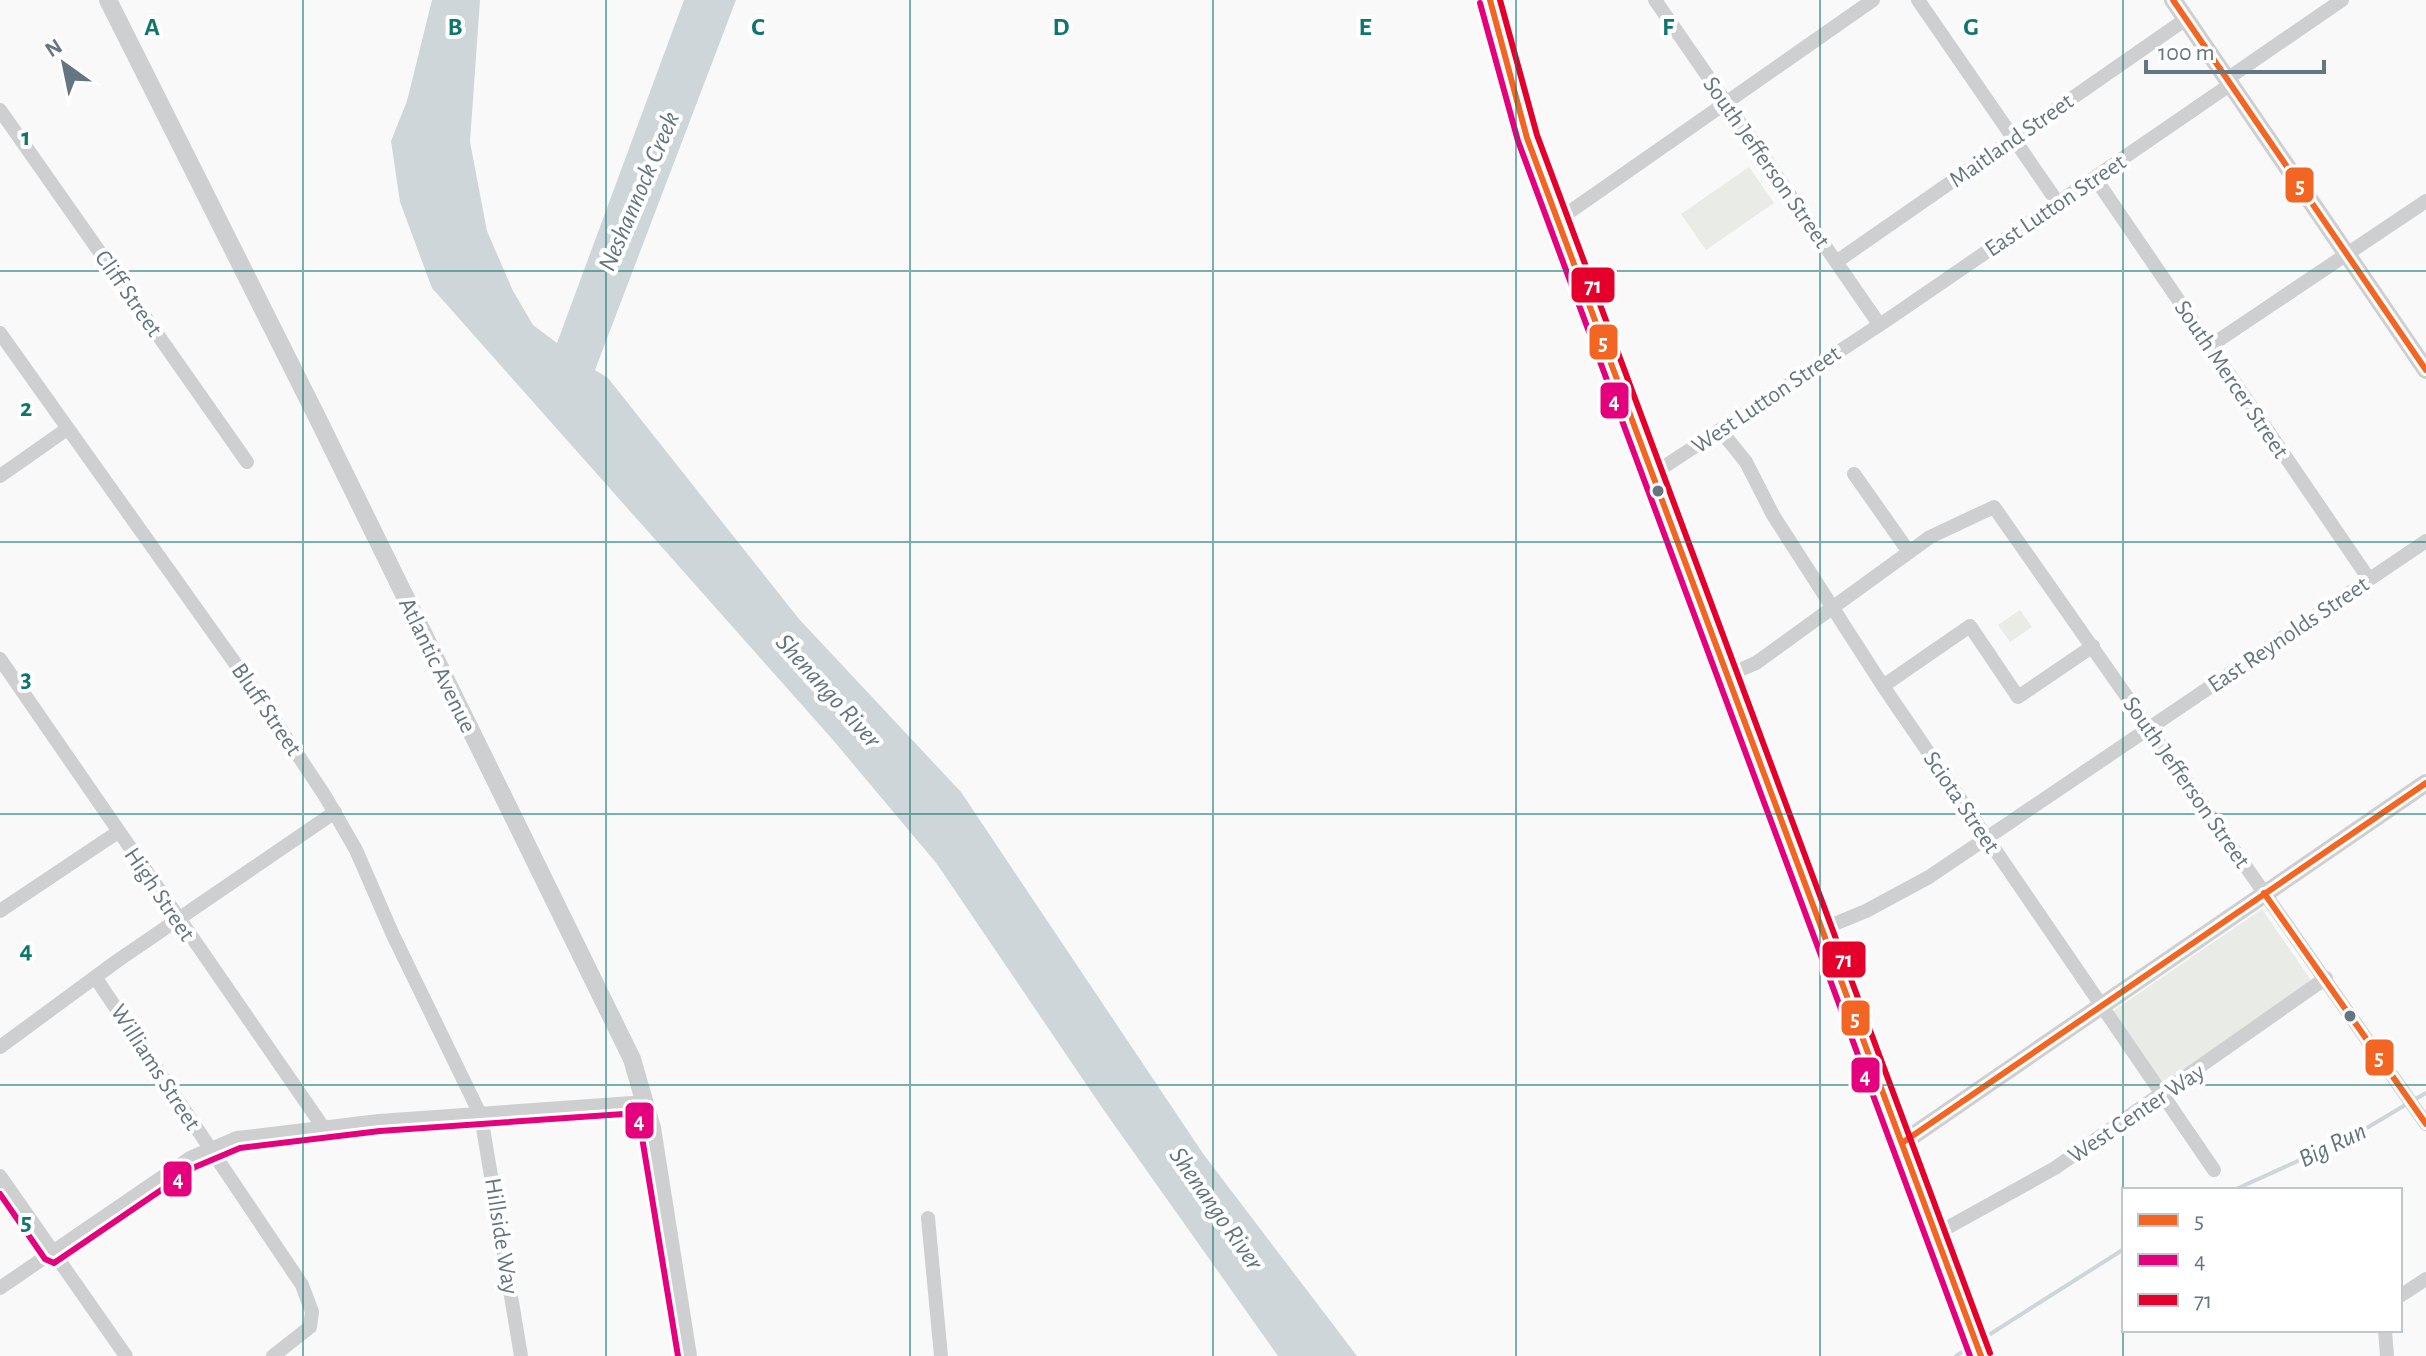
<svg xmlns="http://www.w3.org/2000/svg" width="2426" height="1356" font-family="'Alegreya Sans',sans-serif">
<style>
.green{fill:#e8ebe6}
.water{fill:#ced6d9}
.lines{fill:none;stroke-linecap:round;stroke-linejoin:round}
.stream{stroke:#ced6d9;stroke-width:4}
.minor{stroke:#cecfd0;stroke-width:14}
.tertiary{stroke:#cecfd0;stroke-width:18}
.primary{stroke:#e1e2e2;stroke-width:22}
.bus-1-casing{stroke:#fff;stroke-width:12}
.bus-2-casing{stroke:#fff;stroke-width:12}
.bus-3-casing{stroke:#fff;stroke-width:12}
.bus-1{stroke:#f26522;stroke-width:6}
.bus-2{stroke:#e5007d;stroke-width:6}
.bus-3{stroke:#e4002b;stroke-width:6}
.grid{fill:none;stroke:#0f766e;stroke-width:2;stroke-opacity:0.55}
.bus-dot{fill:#657683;stroke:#fff;stroke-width:3}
.labels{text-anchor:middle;stroke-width:8;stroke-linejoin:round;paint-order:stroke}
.street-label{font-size:24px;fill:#657683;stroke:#fff}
.water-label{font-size:26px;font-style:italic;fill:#60757c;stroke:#fff}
.grid-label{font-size:26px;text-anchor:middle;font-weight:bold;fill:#0f766e;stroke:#fff;stroke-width:8;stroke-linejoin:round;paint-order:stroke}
.line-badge{stroke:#fff;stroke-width:3}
.badge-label{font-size:22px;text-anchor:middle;font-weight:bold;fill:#fff}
</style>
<rect width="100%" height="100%" fill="#f9f9f9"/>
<path class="green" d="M1749,167L1774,203L1706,250L1681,214Z
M2020,610L2032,627L2010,642L1998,625Z
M2262,909L2313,983L2163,1085L2113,1011Z"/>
<path class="water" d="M432,0H480L470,142L487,231L513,291L533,325L557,343L684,0H736L595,370L608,378L799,619L961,792L1204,1155L1357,1356H1278L1103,1109L937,864L833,740L432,288L400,202L391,141L407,101Z"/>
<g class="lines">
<path class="stream" d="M2414,1100L2426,1093
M2234,1190L2355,1135L2407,1104
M1984,1338L2124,1249
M1956,1356L1970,1347"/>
<path class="minor" d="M1655,0L1879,324
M1918,0L2058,203
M2227,79L2342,0
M0,110L247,462
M2095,178L2369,579
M1558,220L1873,0
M1836,262L2186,19
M0,333L262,701L325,796L356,850L393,935L481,1116L521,1356
M2210,346L2426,201
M1720,430L1746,462L1773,515L1883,686L2214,1170
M1653,474L1890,318L2231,84
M1854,474L1909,552
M0,476L67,429
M0,659L323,1127
M1728,675L1756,663L1930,537L1994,507L2426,1124
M1883,686L1970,626L2018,697L2093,646
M0,911L118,832
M1822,929L1866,911L1929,877L2426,541
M95,977L302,1285L312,1312L310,1327L273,1356
M0,1047L117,961L335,812
M0,1176L126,1356
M928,1218L941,1356
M1936,1234L2055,1168L2326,978
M0,1288L190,1158L237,1138L379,1121L646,1102
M2400,1296L2426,1279
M2385,1330L2387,1356"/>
<path class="tertiary" d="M108,0L317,417L632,1059L652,1128L688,1356
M2173,0L2426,370
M1902,1143L2426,783"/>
<path class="primary" d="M1490,0L1527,138L1981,1356"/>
<defs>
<path id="bus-1" d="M1490,0L1527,138L1981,1356
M2173,0L2426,370
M2264,893L2426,1124
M1902,1143L2426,783"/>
<path id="bus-2" d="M1480,3L1518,141L1970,1356
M0,1194L45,1259L54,1263L195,1167L240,1148L380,1131L638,1113L678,1356"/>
<path id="bus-3" d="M1500,0L1537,135L1990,1353"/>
</defs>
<use href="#bus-1" class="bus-1-casing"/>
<use href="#bus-2" class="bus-2-casing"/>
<use href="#bus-3" class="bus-3-casing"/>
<use href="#bus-1" class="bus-1"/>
<use href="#bus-2" class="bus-2"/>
<use href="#bus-3" class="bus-3"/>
</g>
<path class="grid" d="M303,0V1356M606,0V1356M910,0V1356M1213,0V1356M1516,0V1356M1820,0V1356M2123,0V1356M0,271H2426M0,542H2426M0,814H2426M0,1085H2426"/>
<g class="bus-dot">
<circle cx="1658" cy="491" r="7"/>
<circle cx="2350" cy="1016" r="7"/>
</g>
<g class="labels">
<g class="street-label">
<text transform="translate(2011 140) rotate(-35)" y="8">Maitland Street</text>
<text transform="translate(1767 162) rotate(55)" y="8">South Jefferson Street</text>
<text transform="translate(2055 205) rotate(-34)" y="8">East Lutton Street</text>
<text transform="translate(129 293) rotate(55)" y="8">Cliff Street</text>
<text transform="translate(2232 379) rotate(56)" y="8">South Mercer Street</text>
<text transform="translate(1766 399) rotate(-34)" y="8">West Lutton Street</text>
<text transform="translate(2288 634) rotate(-34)" y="8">East Reynolds Street</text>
<text transform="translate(438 665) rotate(64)" y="8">Atlantic Avenue</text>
<text transform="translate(267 709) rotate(56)" y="8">Bluff Street</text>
<text transform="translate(2187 782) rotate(55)" y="8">South Jefferson Street</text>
<text transform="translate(1962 802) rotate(56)" y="8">Sciota Street</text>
<text transform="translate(160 894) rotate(56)" y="8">High Street</text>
<text transform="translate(156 1067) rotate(57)" y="8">Williams Street</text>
<text transform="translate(2136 1113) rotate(-34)" y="8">West Center Way</text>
<text transform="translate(502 1236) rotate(81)" y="8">Hillside Way</text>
</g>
<g class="water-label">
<text transform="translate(638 191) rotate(-67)" y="9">Neshannock Creek</text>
<text transform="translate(829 690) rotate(48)" y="9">Shenango River</text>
<text transform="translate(2332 1144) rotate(-26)" y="9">Big Run</text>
<text transform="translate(1217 1208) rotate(55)" y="9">Shenango River</text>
</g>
</g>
<g class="grid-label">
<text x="152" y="35">A</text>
<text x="455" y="35">B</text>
<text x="758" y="35">C</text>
<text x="1061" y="35">D</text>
<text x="1365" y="35">E</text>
<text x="1668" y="35">F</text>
<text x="1971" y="35">G</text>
<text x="26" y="145">1</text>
<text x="26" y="416">2</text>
<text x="26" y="687">3</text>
<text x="26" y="958">4</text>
<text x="26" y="1230">5</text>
</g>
<g class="line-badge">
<rect x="2284" y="166" width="31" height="38" rx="8" fill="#f26522"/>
<rect x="1570" y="266" width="46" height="38" rx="8" fill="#e4002b"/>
<rect x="1588" y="323" width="31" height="38" rx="8" fill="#f26522"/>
<rect x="1599" y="381" width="31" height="39" rx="8" fill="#e5007d"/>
<rect x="1821" y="940" width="46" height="39" rx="8" fill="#e4002b"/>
<rect x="1840" y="999" width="31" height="38" rx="8" fill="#f26522"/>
<rect x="2364" y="1038" width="31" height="39" rx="8" fill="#f26522"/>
<rect x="1850" y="1056" width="31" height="38" rx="8" fill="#e5007d"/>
<rect x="624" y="1101" width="31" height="39" rx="8" fill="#e5007d"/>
<rect x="162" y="1160" width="31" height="38" rx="8" fill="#e5007d"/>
</g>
<g class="badge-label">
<text x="2300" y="193">5</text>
<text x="1593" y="293">71</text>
<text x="1603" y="350">5</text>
<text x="1614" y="408">4</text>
<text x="1844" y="967">71</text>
<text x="1855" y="1026">5</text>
<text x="2379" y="1065">5</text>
<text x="1865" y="1083">4</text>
<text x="639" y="1128">4</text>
<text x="178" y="1186">4</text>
</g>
<rect x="2122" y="1188" width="280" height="144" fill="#ffffff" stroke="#c1c8cd" stroke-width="2"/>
<rect x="2138" y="1214" width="40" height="12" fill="#f26522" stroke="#c1c8cd" stroke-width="2"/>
<text x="2194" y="1228" font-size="24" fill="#657683">5</text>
<rect x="2138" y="1254" width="40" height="12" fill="#e5007d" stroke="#c1c8cd" stroke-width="2"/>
<text x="2194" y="1268" font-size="24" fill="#657683">4</text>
<rect x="2138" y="1294" width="40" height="12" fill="#e4002b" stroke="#c1c8cd" stroke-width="2"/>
<text x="2194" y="1308" font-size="24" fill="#657683">71</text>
<g transform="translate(64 64) rotate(327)" stroke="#ffffff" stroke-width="6" paint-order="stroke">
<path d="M0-6L14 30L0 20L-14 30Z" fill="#657683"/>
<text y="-12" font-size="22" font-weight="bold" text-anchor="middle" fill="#657683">N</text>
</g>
<path d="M2146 60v12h178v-12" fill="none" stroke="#657683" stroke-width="4"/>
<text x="2158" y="60" font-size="24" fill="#657683" stroke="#ffffff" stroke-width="6" paint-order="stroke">100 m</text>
</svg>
